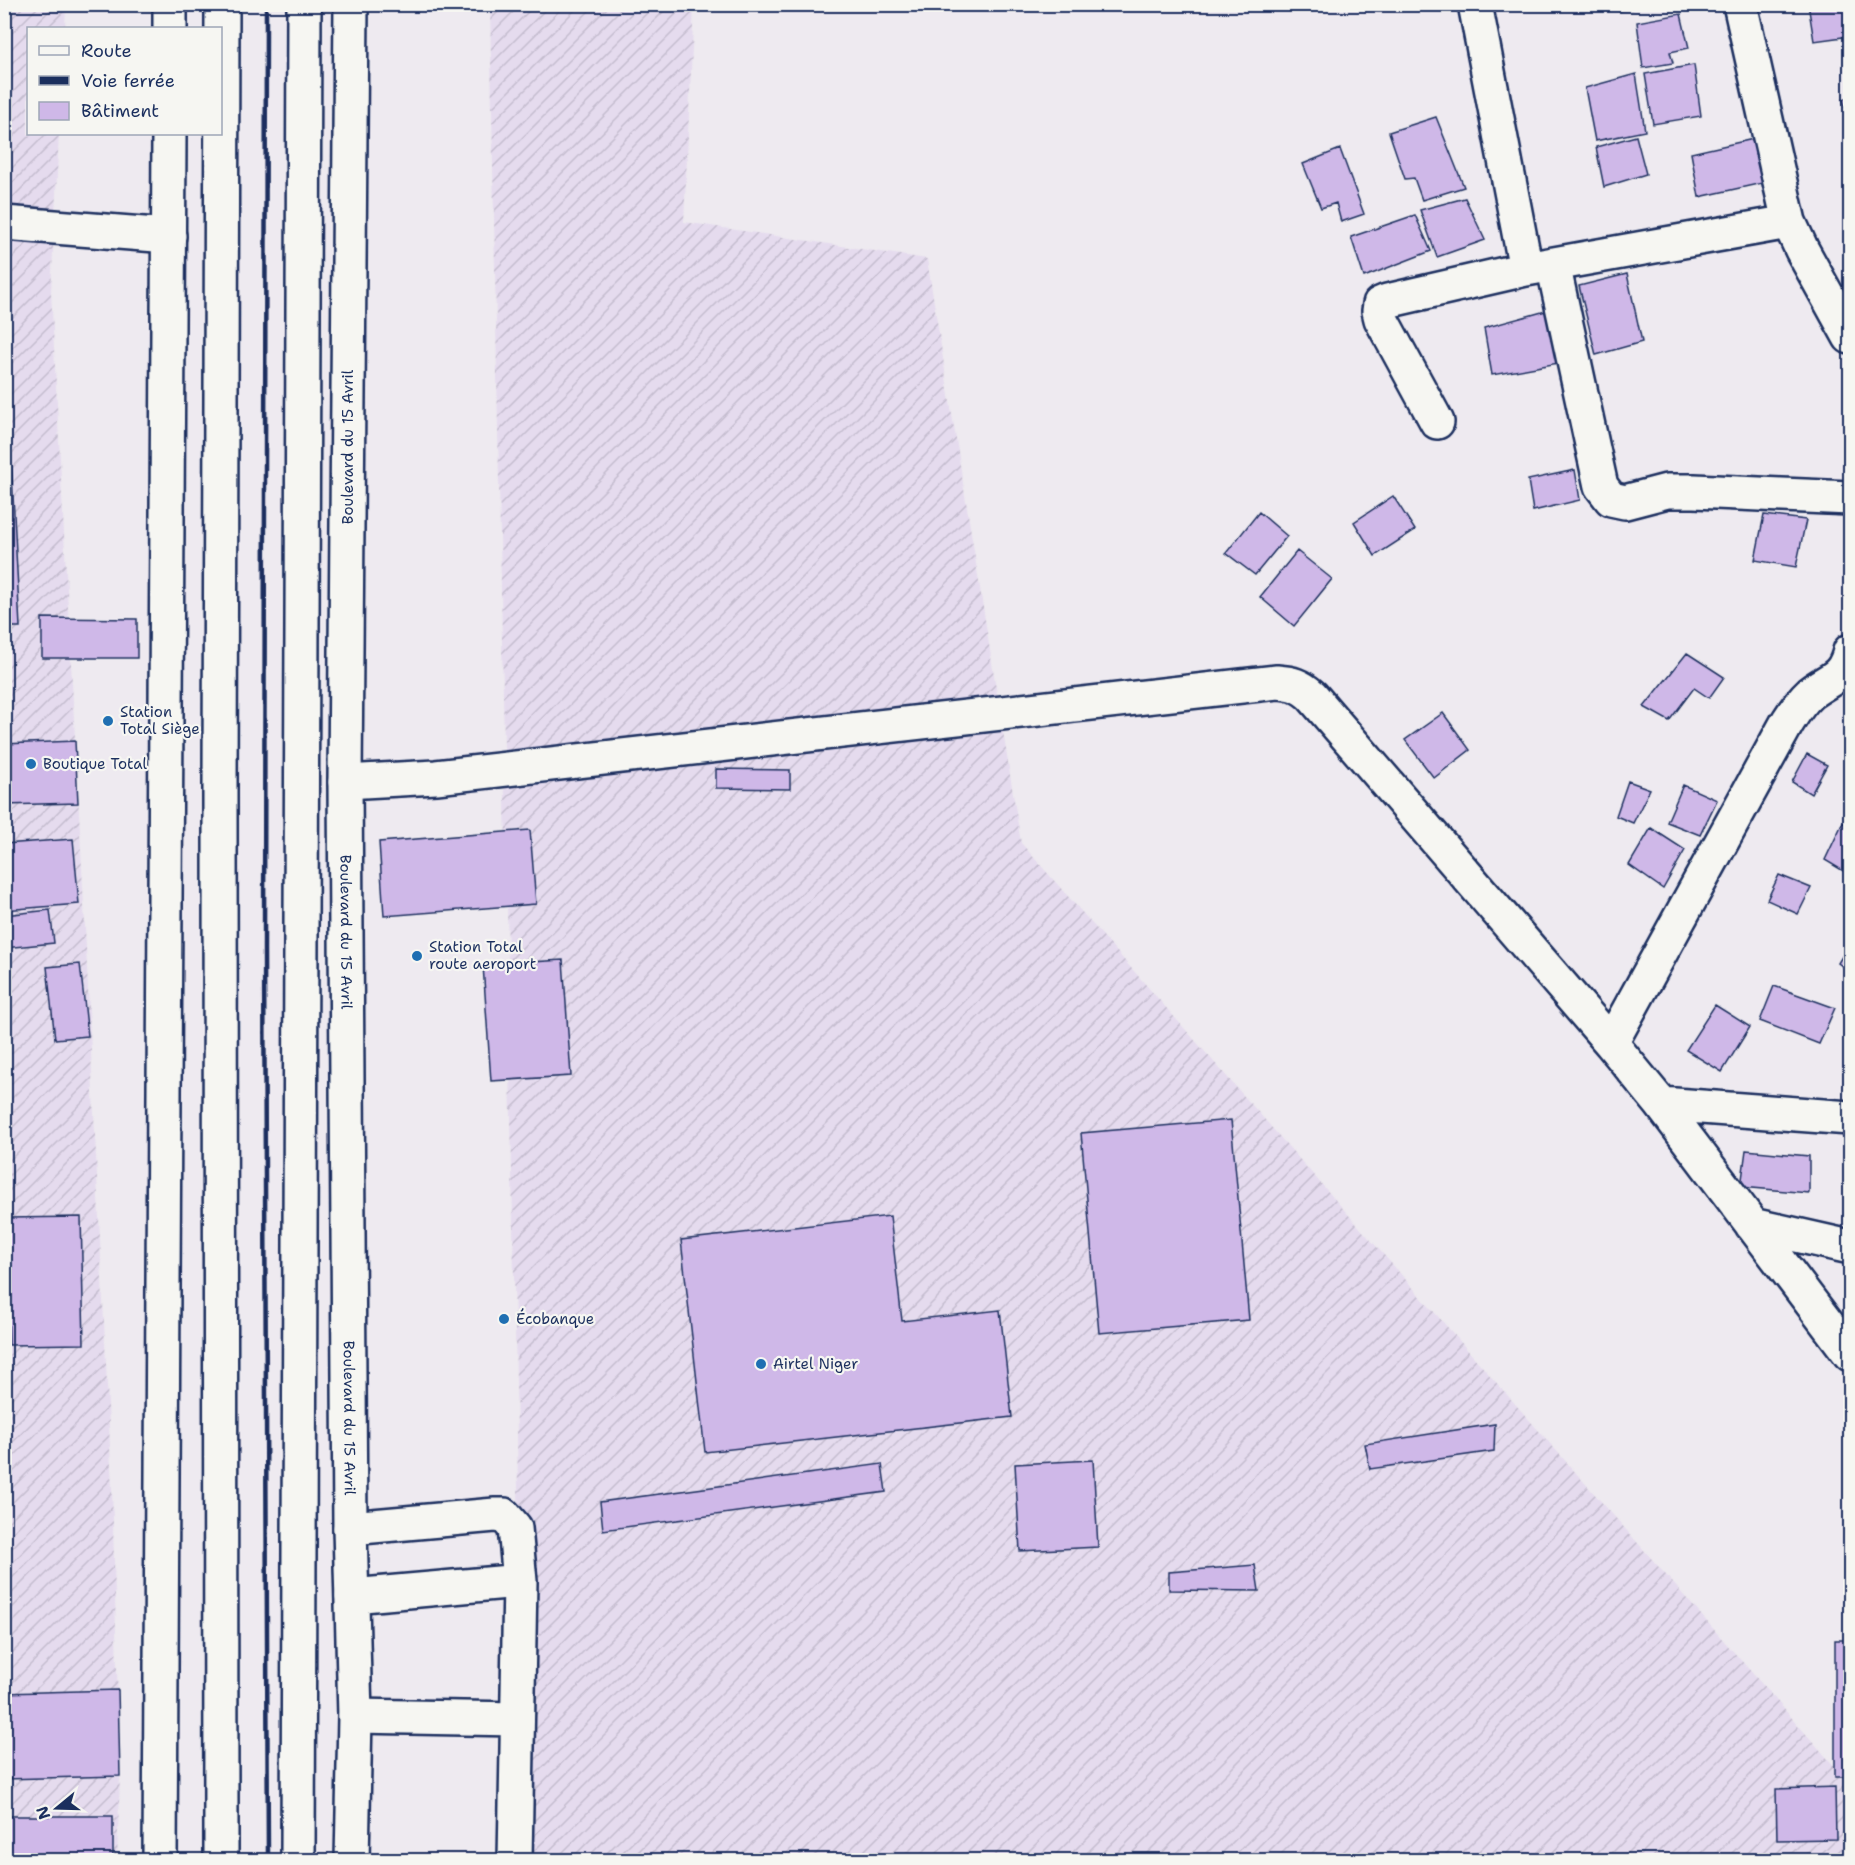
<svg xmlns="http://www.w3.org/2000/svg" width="1855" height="1865" font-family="'Shantell Sans',sans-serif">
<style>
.industrial{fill:url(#industrial-furrows)}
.building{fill:#cfb8e8;stroke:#1b2f5e;stroke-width:1.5}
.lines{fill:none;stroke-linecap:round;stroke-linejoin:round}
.minor-casing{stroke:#1b2f5e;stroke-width:38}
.major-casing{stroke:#1b2f5e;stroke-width:38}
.highway-casing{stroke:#1b2f5e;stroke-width:38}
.minor{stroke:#f6f6f2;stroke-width:33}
.major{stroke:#f6f6f2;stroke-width:33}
.highway{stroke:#f6f6f2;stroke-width:33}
.rail{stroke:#1b2f5e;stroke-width:4.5}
.poi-dot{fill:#1f6fb2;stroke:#f6f6f2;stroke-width:2}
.labels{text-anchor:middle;stroke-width:4.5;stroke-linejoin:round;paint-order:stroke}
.street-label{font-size:15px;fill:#1b2f5e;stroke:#f6f6f2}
.poi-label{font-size:15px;fill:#1b2f5e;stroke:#f6f6f2;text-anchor:start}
</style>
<defs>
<pattern id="industrial-furrows" width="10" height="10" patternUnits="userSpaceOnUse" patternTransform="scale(1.5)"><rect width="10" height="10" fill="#e5dbee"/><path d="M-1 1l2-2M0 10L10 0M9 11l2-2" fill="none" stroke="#c4bcce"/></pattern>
</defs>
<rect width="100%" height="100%" fill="#eeeaf0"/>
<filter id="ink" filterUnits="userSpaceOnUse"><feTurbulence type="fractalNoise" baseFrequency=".0167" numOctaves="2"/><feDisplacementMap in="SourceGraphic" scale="12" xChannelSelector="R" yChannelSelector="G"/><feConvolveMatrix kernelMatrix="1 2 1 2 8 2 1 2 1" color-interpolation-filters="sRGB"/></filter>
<g filter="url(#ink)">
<path class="industrial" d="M66,4L65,28H28V134H59L51,292L84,906L112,1488L120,1776L117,1860H5L4,5Z
M490,5H694L684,222L927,259L1021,843L1850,1784V1860H525Z"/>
<path class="building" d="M1618,4H1659L1619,11Z
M1808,4H1850V36L1814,41Z
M1681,14L1689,48L1670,52L1673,63L1643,68L1637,22Z
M1847,47H1850V79H1848Z
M1694,65L1701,116L1653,124L1645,74Z
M1636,74L1645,131L1595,141L1585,88Z
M1850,97V121H1848L1843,99Z
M1436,117L1464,187L1422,200L1414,178L1405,179L1389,132Z
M1636,136L1646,174L1604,187L1596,147Z
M1758,138L1767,182L1699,197L1691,153Z
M1340,149L1364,214L1341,222L1336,203L1321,208L1303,164Z
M1465,198L1485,240L1437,257L1420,210Z
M1415,215L1431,251L1364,277L1351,237Z
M1627,274L1642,342L1596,355L1579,286Z
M1553,309L1570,361L1492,375L1484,328Z
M11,458L20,627H4V459Z
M1575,470L1580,500L1533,511L1528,480Z
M1393,496L1415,530L1375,556L1354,522Z
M1259,512L1287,536L1255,575L1226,553Z
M1764,515L1806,520L1796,567L1755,560Z
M1297,551L1332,579L1294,626L1260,597Z
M42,618L137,619V658H42Z
M1687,653L1724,677L1709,698L1694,688L1669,721L1644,707Z
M1443,713L1470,750L1434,778L1405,740Z
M75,741L78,803L4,805V744Z
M1807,754L1827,765L1811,794L1792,782Z
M716,769L790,770V789L716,788Z
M1628,781L1650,789L1633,823L1616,816Z
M1683,785L1717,800L1700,835L1667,822Z
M1843,822L1850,826V875L1825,860Z
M1651,828L1685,850L1663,889L1629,865Z
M530,830L536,904L384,916L379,842Z
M73,839L79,904L4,910V844Z
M1779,875L1811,888L1798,914L1767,900Z
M50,910L54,943L4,948V915Z
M1850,943V972L1838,963Z
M563,960L571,1076L491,1081L483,965Z
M80,964L88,1036L55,1039L47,967Z
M1774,986L1835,1008L1819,1044L1760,1021Z
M1715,1005L1750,1027L1722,1072L1686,1050Z
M1231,1120L1249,1320L1099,1333L1081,1133Z
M1746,1150L1809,1156V1193L1741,1187Z
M890,1216L902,1321L1000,1310L1012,1417L705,1452L681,1240Z
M81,1217L84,1344L9,1345L6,1218Z
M1495,1424L1494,1451L1370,1469L1365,1444Z
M1093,1460L1098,1547L1020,1551L1015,1464Z
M882,1464L886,1492L603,1530L600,1502Z
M1255,1565L1259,1591L1169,1590V1572Z
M1835,1640H1850V1777H1835Z
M118,1690L120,1776L4,1779V1693Z
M1835,1787L1836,1839L1777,1840L1776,1789Z
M4,1816H113V1860H4Z"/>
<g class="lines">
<defs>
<path id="minor" d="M1475,4L1526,269
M1740,4L1789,222L1802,250L1850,337
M4,223L169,236
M1553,264L1601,486L1611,499L1625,502L1667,491H1694L1850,498
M1437,422L1381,319L1379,311L1380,304L1387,301L1526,269L1789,222
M345,782L436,777L1277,682C1292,683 1300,685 1312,696L1611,1043L1661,1104L1850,1354
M1611,1043L1787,723C1794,712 1800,702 1810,693C1831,677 1843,679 1850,651
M1661,1104L1850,1118
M1752,1225L1850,1247
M350,1528L495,1515H504L515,1528L520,1581L515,1860
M352,1596L520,1581
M355,1716L517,1719"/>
<g id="major">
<path id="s1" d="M351,4L345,782L350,1528L355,1716L352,1860"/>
<path d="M170,28V4"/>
<path d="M160,1860L169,134"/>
</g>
<path id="highway" d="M221,1860L220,794L222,4
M298,1860L304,4"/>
</defs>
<use href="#minor" class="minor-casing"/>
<use href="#major" class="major-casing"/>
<use href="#highway" class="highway-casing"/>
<use href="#minor" class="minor"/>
<use href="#major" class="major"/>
<use href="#highway" class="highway"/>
<path class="rail" d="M266,4L264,950L268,1860"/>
</g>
</g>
<g class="poi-dot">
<circle cx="108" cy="721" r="6"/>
<circle cx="31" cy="764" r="6"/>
<circle cx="417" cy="956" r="6"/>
<circle cx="504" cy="1319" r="6"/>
<circle cx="761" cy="1364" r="6"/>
</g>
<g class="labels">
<g class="street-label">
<text transform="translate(348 447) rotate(-90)" y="5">Boulevard du 15 Avril</text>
<text dy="5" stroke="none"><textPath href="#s1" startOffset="928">Boulevard du 15 Avril</textPath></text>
<text dy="5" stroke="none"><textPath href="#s1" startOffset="1414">Boulevard du 15 Avril</textPath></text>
</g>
<g class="poi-label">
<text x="120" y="717">Station<tspan x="120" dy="17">Total Siège</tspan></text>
<text x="43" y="769">Boutique Total</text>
<text x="429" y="952">Station Total<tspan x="429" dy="17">route aeroport</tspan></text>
<text x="516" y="1324">Écobanque</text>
<text x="773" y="1369">Airtel Niger</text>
</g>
</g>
<rect width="1855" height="1865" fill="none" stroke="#f6f6f2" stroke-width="24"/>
<rect x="12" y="12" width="1831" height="1841" fill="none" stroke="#1b2f5e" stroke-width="2" filter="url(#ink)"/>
<rect x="27" y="27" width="195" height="108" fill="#f6f6f2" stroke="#9ea6b7" stroke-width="1.5"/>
<rect x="39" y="46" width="30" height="9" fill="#f6f6f2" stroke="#9ea6b7" stroke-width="1.5"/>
<text x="81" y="57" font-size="18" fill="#1b2f5e">Route</text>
<rect x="39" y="76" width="30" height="9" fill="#1b2f5e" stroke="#9ea6b7" stroke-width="1.5"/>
<text x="81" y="87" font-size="18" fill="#1b2f5e">Voie ferrée</text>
<rect x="39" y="102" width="30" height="18" fill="#cfb8e8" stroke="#9ea6b7" stroke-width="1.5"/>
<text x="81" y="117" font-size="18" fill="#1b2f5e">Bâtiment</text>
<g transform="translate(57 1808) rotate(251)" stroke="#f6f6f2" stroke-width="4.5" paint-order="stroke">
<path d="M0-4.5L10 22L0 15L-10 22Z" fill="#1b2f5e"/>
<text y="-9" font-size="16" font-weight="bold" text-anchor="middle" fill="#1b2f5e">N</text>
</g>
</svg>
